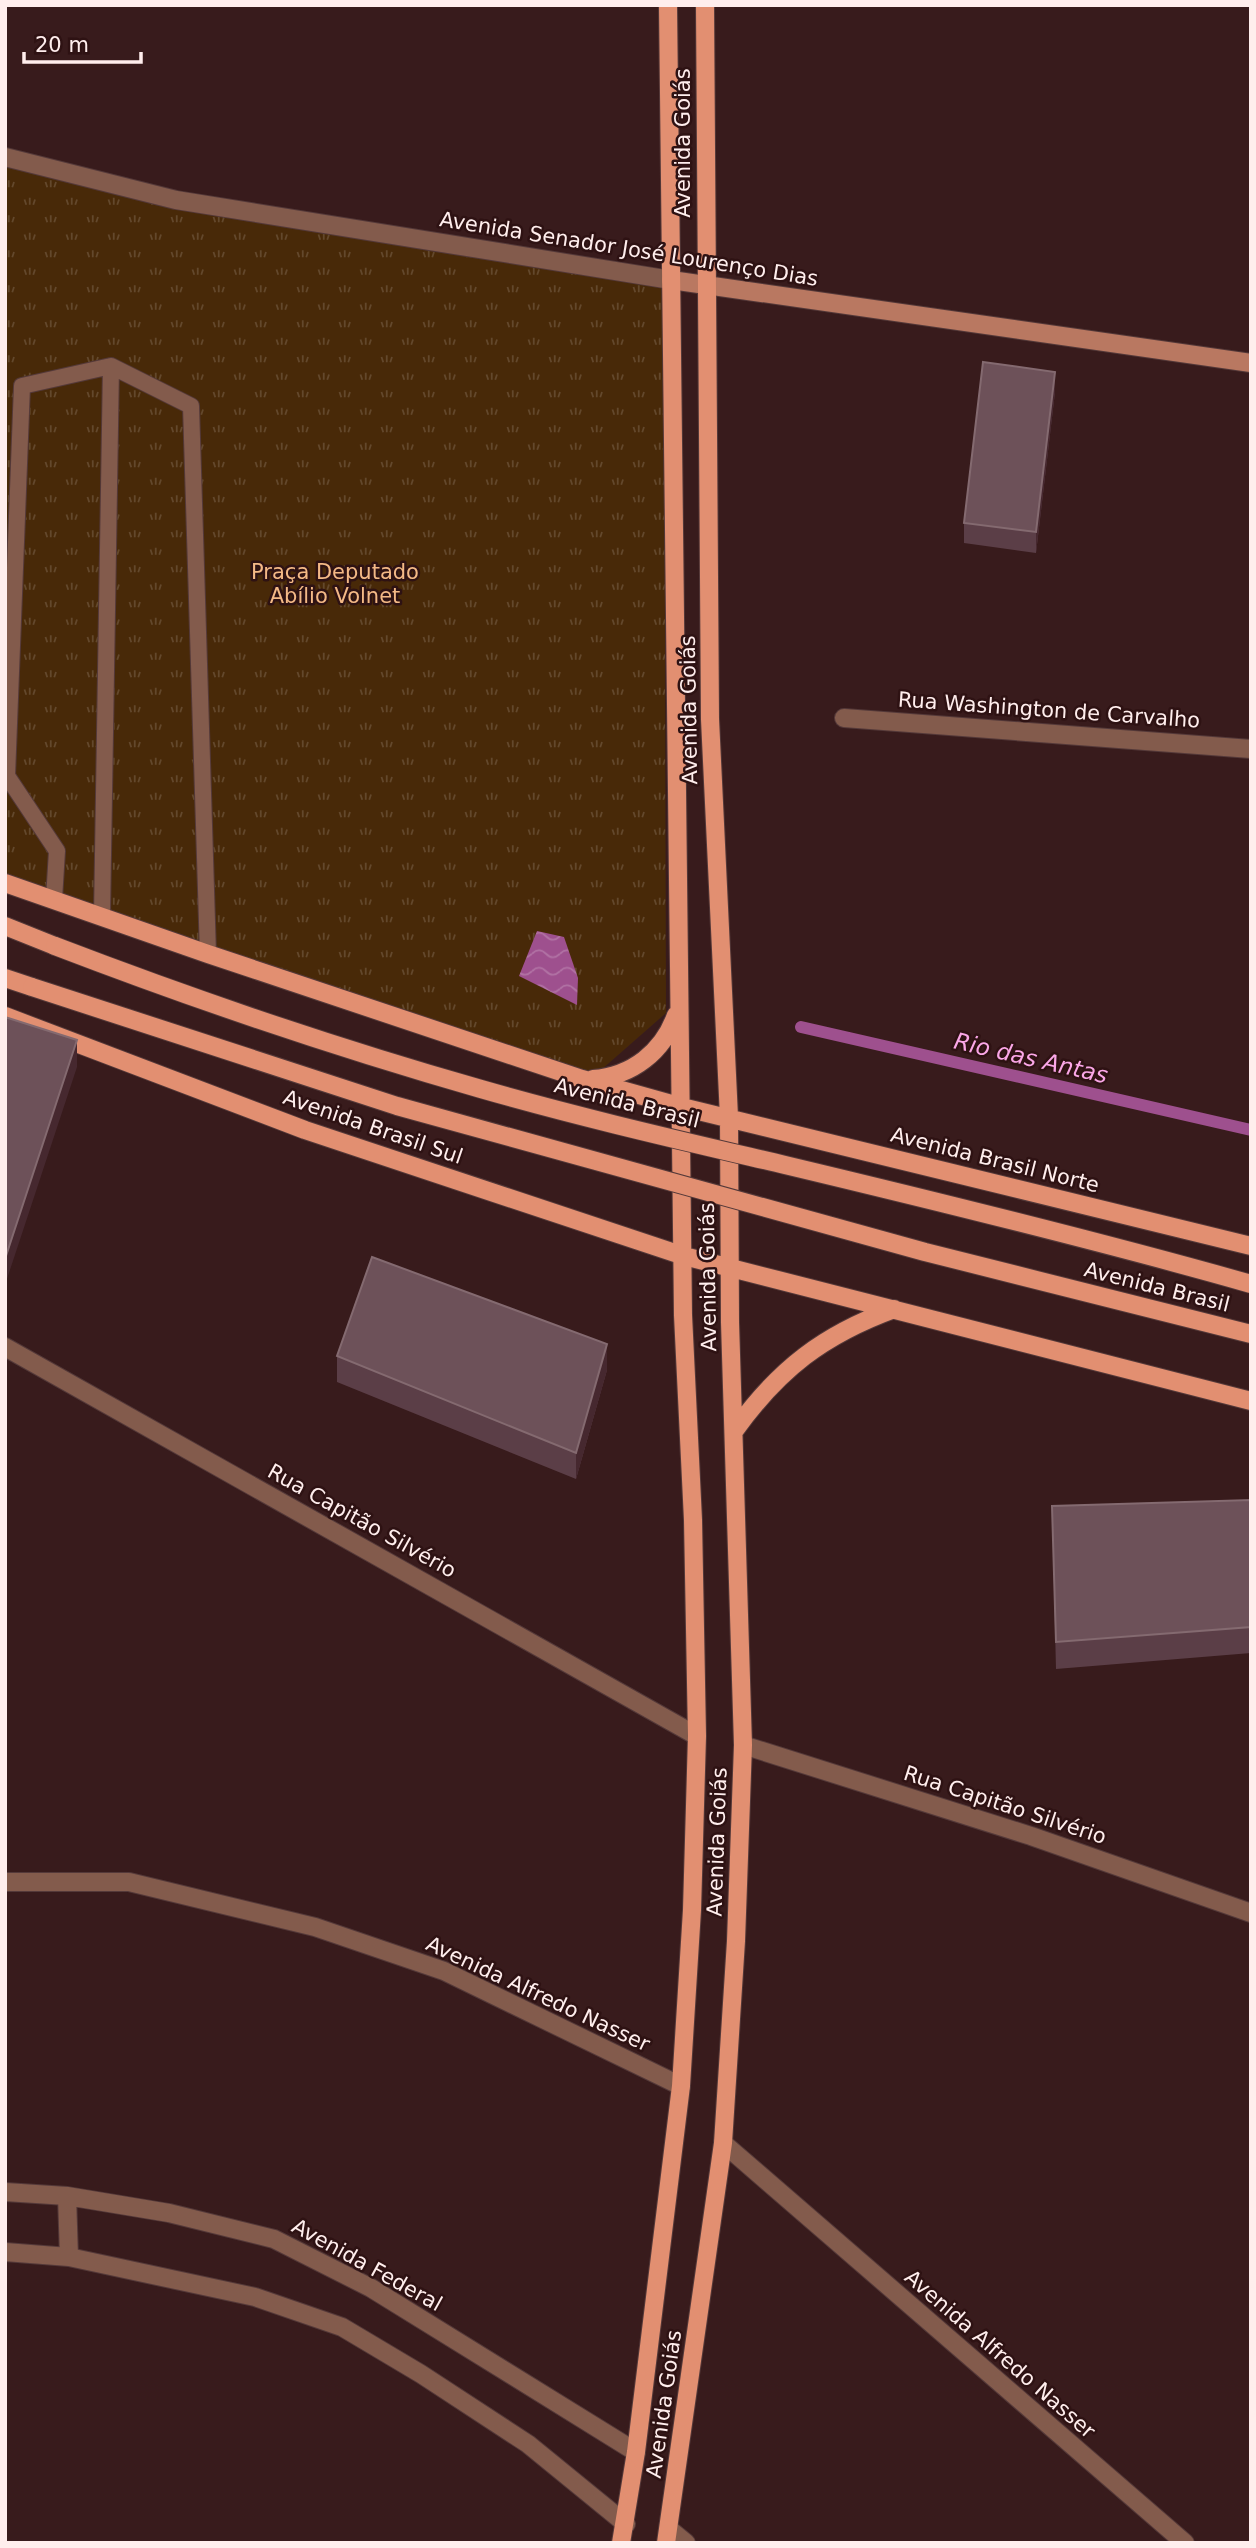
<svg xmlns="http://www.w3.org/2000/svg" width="1256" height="2548" font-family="'DejaVu Sans',sans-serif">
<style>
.park{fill:url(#park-tufts)}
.water{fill:url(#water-waves)}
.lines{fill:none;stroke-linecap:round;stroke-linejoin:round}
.stream{stroke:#9e508e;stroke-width:12}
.service-casing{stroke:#543939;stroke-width:18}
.minor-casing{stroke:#543939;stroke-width:20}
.tertiary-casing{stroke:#543939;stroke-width:20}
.secondary-casing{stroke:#543939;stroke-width:20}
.primary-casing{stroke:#543939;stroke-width:20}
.service{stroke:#835b4c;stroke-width:16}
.minor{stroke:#835b4c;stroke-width:18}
.tertiary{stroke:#835b4c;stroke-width:18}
.secondary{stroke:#b97861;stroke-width:18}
.primary{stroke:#e28f71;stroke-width:18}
.primary-bridge-casing{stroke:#543939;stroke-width:20;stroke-linecap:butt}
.primary-bridge{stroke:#e28f71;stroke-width:18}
.wall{fill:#5b3e47}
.shaded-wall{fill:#46282f}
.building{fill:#6d5159;stroke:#846a70;stroke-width:2}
.labels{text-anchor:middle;stroke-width:5;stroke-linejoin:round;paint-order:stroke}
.street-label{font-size:21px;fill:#ffeeed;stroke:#2e1213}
.park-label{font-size:21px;fill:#f4b986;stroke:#2e1213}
.water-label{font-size:23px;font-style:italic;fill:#fba7e7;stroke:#2e1213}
</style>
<defs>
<pattern id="park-tufts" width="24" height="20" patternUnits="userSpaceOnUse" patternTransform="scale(1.75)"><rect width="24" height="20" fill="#482908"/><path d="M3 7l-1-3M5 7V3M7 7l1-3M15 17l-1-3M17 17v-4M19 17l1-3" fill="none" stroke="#63482c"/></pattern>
<pattern id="water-waves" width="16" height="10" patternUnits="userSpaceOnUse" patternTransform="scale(1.75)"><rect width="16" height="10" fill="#9e508e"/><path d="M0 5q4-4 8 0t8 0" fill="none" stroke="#b172a4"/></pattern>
</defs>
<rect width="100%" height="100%" fill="#381b1c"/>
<path class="park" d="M5,162L664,286L666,1013L593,1077L5,883Z"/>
<path class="water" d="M537,931L564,937L578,978L577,1005L519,976Z"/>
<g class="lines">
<path class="stream" d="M801,1027L1251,1130"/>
<defs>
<path id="service" d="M54,899L57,851L7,776L22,386L111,366
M102,916L111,366L191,406L208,954"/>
<path id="minor" d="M844,718L1251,749
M5,1347L697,1736
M743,1745L1031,1836L1251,1913
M5,1882H129L315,1927L444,1971L681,2086
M723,2143L1185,2543
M5,2192L67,2196L169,2213L274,2239L371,2288L636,2452
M67,2196L69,2257
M5,2252L69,2257L255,2297L342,2327L421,2374L528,2444L626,2524
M669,2529L686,2543"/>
<path id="tertiary" d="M5,157L176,200L671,280"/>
<path id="secondary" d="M671,280L1251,363"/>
<path id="primary" d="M5,883L208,954L582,1079L682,1107L1251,1246
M5,926L55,946
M5,978L32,987
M5,1016L305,1130L684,1256L1251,1401
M593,1079C632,1076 663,1052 676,1015
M735,1430C779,1369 823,1335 894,1309
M621,2543L636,2452L681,2086L692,1910L697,1736L693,1520L683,1315L668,5
M666,2543L723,2143L736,1941L743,1745L730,1322L729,1117L710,719L705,5"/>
</defs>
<use href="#service" class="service-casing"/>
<use href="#minor" class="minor-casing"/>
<use href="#tertiary" class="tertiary-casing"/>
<use href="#secondary" class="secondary-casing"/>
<use href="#primary" class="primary-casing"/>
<use href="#service" class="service"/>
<use href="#minor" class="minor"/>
<use href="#tertiary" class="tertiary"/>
<use href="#secondary" class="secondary"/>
<use href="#primary" class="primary"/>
<defs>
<path id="primary-bridge" d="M55,946C196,1000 337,1048 481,1089C582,1118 683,1141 785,1165C940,1202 1096,1240 1251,1284
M32,987L397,1106L925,1252L1251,1334"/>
</defs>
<use href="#primary-bridge" class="primary-bridge-casing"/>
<use href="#primary-bridge" class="primary-bridge"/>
</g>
<path class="wall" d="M1055,392L1036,553L964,543V523Z
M337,1356L607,1370L576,1479L337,1382Z
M1251,1500V1653L1056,1669L1052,1506Z"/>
<path class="shaded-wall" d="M1055,372V392L1036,553V532Z
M77,1040V1067L5,1285V1259Z
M607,1344V1370L576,1479V1453Z"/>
<path class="building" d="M983,362L1055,372L1036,532L964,523Z
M5,1017L77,1040L5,1259Z
M372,1257L607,1344L576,1453L337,1356Z
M1251,1500V1627L1056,1642L1052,1506Z"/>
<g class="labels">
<g class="street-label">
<text transform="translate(683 143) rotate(-90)" y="7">Avenida Goiás</text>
<text transform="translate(629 249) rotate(9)" y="7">Avenida Senador José Lourenço Dias</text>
<text transform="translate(689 710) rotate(-91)" y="7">Avenida Goiás</text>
<text transform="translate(1049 710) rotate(4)" y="7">Rua Washington de Carvalho</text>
<text transform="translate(627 1103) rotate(14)" y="7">Avenida Brasil</text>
<text transform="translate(373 1127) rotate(19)" y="7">Avenida Brasil Sul</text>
<text transform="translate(995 1160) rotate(14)" y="7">Avenida Brasil Norte</text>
<text transform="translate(708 1277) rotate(-91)" y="7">Avenida Goiás</text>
<text transform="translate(1157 1287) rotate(14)" y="7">Avenida Brasil</text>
<text transform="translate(362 1521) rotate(29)" y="7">Rua Capitão Silvério</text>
<text transform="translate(1005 1805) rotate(18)" y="7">Rua Capitão Silvério</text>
<text transform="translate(717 1842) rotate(-88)" y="7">Avenida Goiás</text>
<text transform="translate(538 1994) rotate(25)" y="7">Avenida Alfredo Nasser</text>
<text transform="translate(367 2265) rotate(29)" y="7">Avenida Federal</text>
<text transform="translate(1000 2354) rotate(41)" y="7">Avenida Alfredo Nasser</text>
<text transform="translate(664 2404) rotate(-82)" y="7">Avenida Goiás</text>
</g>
<g class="park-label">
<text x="335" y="579">Praça Deputado<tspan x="335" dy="24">Abílio Volnet</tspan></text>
</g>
<g class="water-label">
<text transform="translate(1031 1058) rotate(13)" y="8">Rio das Antas</text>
</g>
</g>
<rect width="1256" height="2548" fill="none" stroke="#ffeeed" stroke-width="14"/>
<path d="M24 52v10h117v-10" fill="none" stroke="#ffeeed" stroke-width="3.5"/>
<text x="35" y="52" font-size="21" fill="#ffeeed" stroke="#2e1213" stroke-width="5" paint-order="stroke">20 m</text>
</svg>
